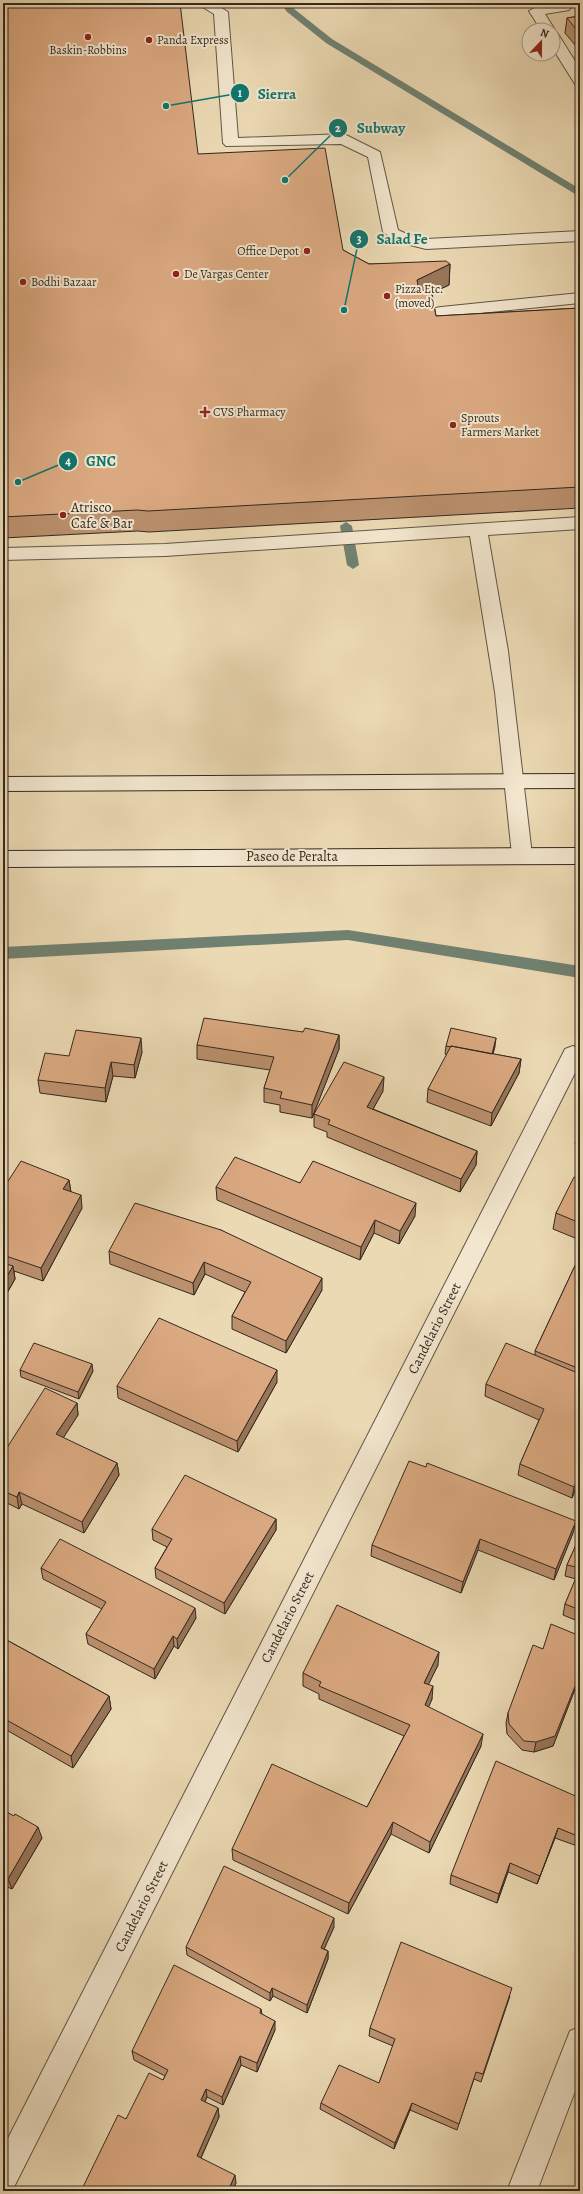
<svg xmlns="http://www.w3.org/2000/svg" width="583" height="2194" font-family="Alegreya,serif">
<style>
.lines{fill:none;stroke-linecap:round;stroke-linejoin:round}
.stream{fill:#708171;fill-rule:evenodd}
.lane-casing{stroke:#615545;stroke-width:2}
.street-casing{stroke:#615545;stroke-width:2}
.secondary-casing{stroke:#332920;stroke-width:2}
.lane{fill:#f2e6ce;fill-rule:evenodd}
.street{fill:#f2e6ce;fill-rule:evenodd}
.secondary{fill:#f2e6ce;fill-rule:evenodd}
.wall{fill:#bc916f;stroke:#332920}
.shaded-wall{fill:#99765a;stroke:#332920}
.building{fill:#dba981;stroke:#332920}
.poi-dot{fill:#8f2418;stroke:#f2e6ce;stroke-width:1.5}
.labels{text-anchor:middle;stroke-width:4;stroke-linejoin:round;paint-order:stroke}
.far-poi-label{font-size:12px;fill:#332920;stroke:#f2e6ce;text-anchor:start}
.poi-label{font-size:14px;fill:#332920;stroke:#f2e6ce;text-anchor:start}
.street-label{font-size:14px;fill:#332920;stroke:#f2e6ce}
.leader{fill:none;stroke:#0f766e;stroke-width:1.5}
.callout-dot{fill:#0f766e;stroke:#f2e6ce;stroke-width:1.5}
.mark-label{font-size:12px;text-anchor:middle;font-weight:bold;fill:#fff}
.callout-label{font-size:15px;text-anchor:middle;font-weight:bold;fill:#0f766e;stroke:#f2e6ce;stroke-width:4;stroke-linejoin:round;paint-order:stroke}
</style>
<rect width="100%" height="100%" fill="#ebd9b3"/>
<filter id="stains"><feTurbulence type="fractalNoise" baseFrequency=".005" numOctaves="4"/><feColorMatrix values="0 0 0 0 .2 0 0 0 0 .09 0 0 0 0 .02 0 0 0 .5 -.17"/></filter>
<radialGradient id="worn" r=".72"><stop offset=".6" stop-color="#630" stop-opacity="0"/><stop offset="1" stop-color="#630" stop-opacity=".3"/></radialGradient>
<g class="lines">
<path class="stream" d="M282,3H292L293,8L332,39L580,189V197L326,43L286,11Z
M346,522L352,526L359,565L353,569L347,565L340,526Z
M348,930L580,966V978L348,940L3,959V947Z"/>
<defs>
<path id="lane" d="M196,3H214L228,12L238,138L344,134L380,152L398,230L409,235L426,239L580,231V241L426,249L398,242L383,232L368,157L341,144L226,146L223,143L214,14Z
M562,3L569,4L571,7L569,10L545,14L555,30L553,33L558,34L580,69V85L575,84L553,49V30H541L529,11L536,7Z
M580,293V303L441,317L435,316L433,312L435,308L441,307Z
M580,517V529L488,535L508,651L532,855L529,860L522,863L515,860L512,855L495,692L470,536L165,556L3,560V548L165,544Z"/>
<path id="street" d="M573,1046L580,1049V1063L13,2189L3,2191V2148L562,1055L565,1049Z
M580,2027V2078L537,2191H507L570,2031Z"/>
<path id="secondary" d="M580,774V788L3,791V777Z
M580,848V864L3,867V851Z"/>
</defs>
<use href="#lane" class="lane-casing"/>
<use href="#street" class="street-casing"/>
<use href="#secondary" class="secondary-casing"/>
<use href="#lane" class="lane"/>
<use href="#street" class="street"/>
<use href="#secondary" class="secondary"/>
</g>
<path class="wall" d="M3,3L198,154L343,250L369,264H450L449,285L432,293L436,316L580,308V508L149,532L138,531L3,538Z
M580,16V51L565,33L567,18Z
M303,1032L339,1035V1049L312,1118L280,1112V1105L264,1102V1088L270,1070L197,1059V1045Z
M446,1046H495L493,1054L521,1059L519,1073L491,1126L427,1102L428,1089L447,1055L445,1054Z
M142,1052L135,1078L113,1076L106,1102L40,1093L38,1080L69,1056Z
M383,1091L373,1109L477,1151L476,1165L460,1192L327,1137V1132L314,1127V1114Z
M580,1122V1146L575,1144L578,1127Z
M580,1178V1240L553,1229L556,1213Z
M69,1180L71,1192L82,1208L43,1281L14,1271L15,1279L3,1300V1189Z
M300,1183L415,1216L399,1244L374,1233L360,1260L217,1200L216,1187Z
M221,1230L322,1290L286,1353L232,1329V1316L245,1292L205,1274L194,1295L110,1264L109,1251Z
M580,1255V1479L572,1498L518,1475L520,1464L539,1420L485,1396L486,1384L535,1355V1351Z
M20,1370L93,1371L79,1399L21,1377Z
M277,1382L238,1452L118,1398L117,1386Z
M77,1403L78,1415L63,1438L117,1463L119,1475L84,1533L22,1504L19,1509L3,1501V1454Z
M276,1519V1530L225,1614L156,1578L155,1568L167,1547L153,1540L152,1529Z
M573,1533L554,1580L478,1550L461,1593L371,1556L372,1545Z
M580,1536V1622L563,1615L565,1604L576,1579L565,1576L567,1565Z
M41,1568L196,1618L178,1649L174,1646L155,1679L88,1644L86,1634L102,1609L43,1579Z
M580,1636V1691L575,1689L553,1746L534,1752L522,1750L507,1734L506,1723L508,1713L543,1649Z
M3,1638L109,1696L111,1709L73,1768L3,1728Z
M438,1665L428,1684L432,1699L428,1707L481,1746L429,1853L391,1834L348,1914L233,1860L232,1849L367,1807L404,1736L319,1699V1694L303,1686V1673Z
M578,1804L580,1805V1847L555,1838L537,1884L508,1872L497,1903L450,1884L451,1875Z
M3,1810L42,1838L12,1889L3,1885Z
M334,1927L324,1949L328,1951V1959L307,2013L273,1996L270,2001L187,1955L186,1947Z
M510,1996L481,2082L474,2079L457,2130L410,2110L394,2149L320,2109L321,2103L379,2083L393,2046L369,2036L370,2028Z
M261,2009L262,2014L275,2030L257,2072L241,2065L223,2105L207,2097L205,2102L218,2108L219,2117L201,2158L236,2183L232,2191H81L126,2119L163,2080L165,2076L134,2060L132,2051Z"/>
<path class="shaded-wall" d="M450,264L449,285L416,300L417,280Z
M339,1035V1049L312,1118V1105Z
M141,1038L142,1052L135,1078L134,1065Z
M496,1038L495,1046L490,1064L491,1056Z
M521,1059L519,1073L491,1126L492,1113Z
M111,1062L113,1076L106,1102L105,1088Z
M384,1077L383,1091L367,1120V1107Z
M477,1151L476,1165L460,1192L461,1179Z
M69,1180L71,1193L63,1189Z
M81,1195L82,1208L43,1281L41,1268Z
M416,1203L415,1216L399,1244L400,1231Z
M375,1220L374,1233L360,1260L361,1247Z
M204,1262L205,1274L194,1295L193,1283Z
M13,1266L15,1279L3,1300V1283Z
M322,1278V1290L286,1353V1341Z
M92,1364L93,1371L79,1399L78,1392Z
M277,1370V1382L238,1452L237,1441Z
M77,1403L78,1415L58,1446L56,1434Z
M117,1463L119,1475L84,1533L82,1522Z
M580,1474V1479L572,1498L574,1487Z
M19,1492L22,1504L19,1509L17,1497Z
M276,1519V1530L225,1614L224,1603Z
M576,1521L573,1533L554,1580L556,1569Z
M480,1539L478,1550L461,1593L463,1582Z
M195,1608L196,1618L178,1649L177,1639Z
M173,1636L174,1646L155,1679L154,1669Z
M439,1652L438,1665L423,1696L424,1683Z
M578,1679L575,1689L553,1746L534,1752L536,1742Z
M433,1686L432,1699L424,1718L425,1705Z
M109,1696L111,1709L73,1768L71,1756Z
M483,1734L481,1746L429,1853L430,1842Z
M393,1822L391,1834L348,1914L349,1903Z
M38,1827L42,1838L12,1889L8,1879Z
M558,1828L555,1838L537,1884Z
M510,1863L508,1872L497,1903L499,1894Z
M334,1918V1927L321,1956V1948Z
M328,1951V1959L307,2013V2005Z
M272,1988L273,1996L270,2001V1993Z
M275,2021V2030L257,2072V2063Z
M240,2056L241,2065L223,2105L222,2097Z
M206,2089L207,2097L202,2108L201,2100Z
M412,2103L410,2110L394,2149L395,2143Z
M218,2108L219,2117L198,2164L197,2156Z
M235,2175L236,2183L232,2191H228Z"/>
<path class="building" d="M3,3H180L198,154L325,148L343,250L369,264L446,261L450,264L417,280L419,291L431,290L436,316L580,308V487L148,511L137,510L3,517Z
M580,16V34L567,18Z
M204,1018L303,1032L305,1028L339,1035L312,1105L280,1098L282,1092L264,1088L274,1057L197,1045Z
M451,1028L496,1038L492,1054L451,1046V1047L446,1046Z
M76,1030L141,1038L134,1065L111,1062L105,1088L38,1080L45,1053L69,1056Z
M451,1046L521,1059L492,1113L428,1089Z
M344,1062L384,1077L367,1107L477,1151L461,1179L328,1124L330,1120L314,1114Z
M580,1122V1128L578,1127Z
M235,1157L300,1183L313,1161L416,1203L400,1231L375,1220L361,1247L216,1187Z
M21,1161L69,1180L63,1189L81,1195L41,1268L3,1255V1189Z
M574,1177L580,1178V1223L556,1213Z
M135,1203L221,1230L322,1278L286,1341L232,1316L251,1282L204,1262L193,1283L109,1251Z
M580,1255V1369L535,1351Z
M3,1263L13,1266L3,1283Z
M159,1318L277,1370L237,1441L117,1386Z
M34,1343L92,1364L78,1392L20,1370Z
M506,1343L580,1374V1474L574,1487L520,1464L544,1409L486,1384Z
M45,1388L77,1403L56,1434L117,1463L82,1522L19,1492L17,1497L3,1491V1454Z
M409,1461L426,1467L427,1463L576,1521L556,1569L480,1539L463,1582L372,1545Z
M185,1475L276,1519L224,1603L155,1568L172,1539L152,1529Z
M580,1536V1610L565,1604L580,1568L567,1565Z
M60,1539L195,1608L177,1639L173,1636L154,1669L86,1634L106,1602L41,1568Z
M337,1605L439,1652L424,1683L433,1686L425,1705L483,1734L430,1842L393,1822L349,1903L232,1849L272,1764L367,1807L410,1725L319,1686L321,1682L303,1673Z
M551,1624L580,1636V1680L578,1679L555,1736L536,1742L524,1741L509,1724L508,1713L533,1645L543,1649Z
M3,1638L109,1696L71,1756L3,1718Z
M496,1761L571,1794L580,1798L578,1804L580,1805V1837L558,1828L540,1876L510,1863L499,1894L451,1875Z
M3,1810L14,1816L15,1814L38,1827L8,1879L3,1876Z
M224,1866L334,1918L321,1948L328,1951L307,2005L272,1988L270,1993L186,1947Z
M401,1942L512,1988L483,2074L476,2072L459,2124L412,2103L395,2143L321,2103L339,2065L379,2083L395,2039L370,2028Z
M174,1965L261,2009L260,2013L275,2021L257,2063L240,2056L222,2097L206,2089L201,2100L218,2108L197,2156L235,2175L228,2191H81L118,2115L126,2119L149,2073L163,2080L168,2070L132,2051Z"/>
<g class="poi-dot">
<circle cx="88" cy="37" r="4"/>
<circle cx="149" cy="40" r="4"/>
<circle cx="307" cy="251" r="4"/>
<circle cx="176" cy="274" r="4"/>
<circle cx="23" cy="282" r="4"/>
<circle cx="387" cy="296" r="4"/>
<path d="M203 406h4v4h4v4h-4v4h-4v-4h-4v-4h4z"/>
<circle cx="453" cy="425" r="4"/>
<circle cx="63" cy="515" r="4"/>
</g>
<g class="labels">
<g class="far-poi-label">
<text x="157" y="44">Panda Express</text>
<text x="88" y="54" text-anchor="middle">Baskin-Robbins</text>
<text x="299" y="255" text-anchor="end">Office Depot</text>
<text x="184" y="278">De Vargas Center</text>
<text x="31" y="286">Bodhi Bazaar</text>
<text x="395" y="293">Pizza Etc.<tspan x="395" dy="14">(moved)</tspan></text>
<text x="213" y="416">CVS Pharmacy</text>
<text x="461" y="422">Sprouts<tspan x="461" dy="14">Farmers Market</tspan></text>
</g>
<g class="poi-label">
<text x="71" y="512">Atrisco<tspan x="71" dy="16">Cafe &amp; Bar</tspan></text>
</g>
<g class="street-label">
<text x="292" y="861">Paseo de Peralta</text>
<text transform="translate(434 1328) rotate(-63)" y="5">Candelario Street</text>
<text transform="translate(287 1617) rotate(-63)" y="5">Candelario Street</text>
<text transform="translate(141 1906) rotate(-63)" y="5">Candelario Street</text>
</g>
</g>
<path class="leader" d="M166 106L240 93M285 180L338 128M344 310L359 239M18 482L68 461"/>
<g class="callout-dot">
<circle cx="166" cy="106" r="4"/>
<circle cx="285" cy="180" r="4"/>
<circle cx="344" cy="310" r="4"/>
<circle cx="18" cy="482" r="4"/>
<circle cx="240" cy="93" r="10"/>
<circle cx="338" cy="128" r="10"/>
<circle cx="359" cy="239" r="10"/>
<circle cx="68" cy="461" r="10"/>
</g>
<g class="mark-label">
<text x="240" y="97">1</text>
<text x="338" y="132">2</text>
<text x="359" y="243">3</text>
<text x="68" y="465">4</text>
</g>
<g class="callout-label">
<text x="277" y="99">Sierra</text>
<text x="381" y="133">Subway</text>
<text x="402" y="244">Salad Fe</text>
<text x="101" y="466">GNC</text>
</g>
<rect width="583" height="2194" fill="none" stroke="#ebd9b3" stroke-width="16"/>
<rect x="4" y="4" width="575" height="2186" fill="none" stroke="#332920" stroke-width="2"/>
<rect x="8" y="8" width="567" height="2178" fill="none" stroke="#332920"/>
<g transform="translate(541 42) rotate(22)"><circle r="19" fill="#f2e6ce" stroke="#a69a88"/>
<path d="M0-3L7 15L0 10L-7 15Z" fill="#8f2418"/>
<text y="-6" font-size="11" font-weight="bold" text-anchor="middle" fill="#332920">N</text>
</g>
<rect width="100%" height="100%" filter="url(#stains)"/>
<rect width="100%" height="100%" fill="url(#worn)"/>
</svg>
